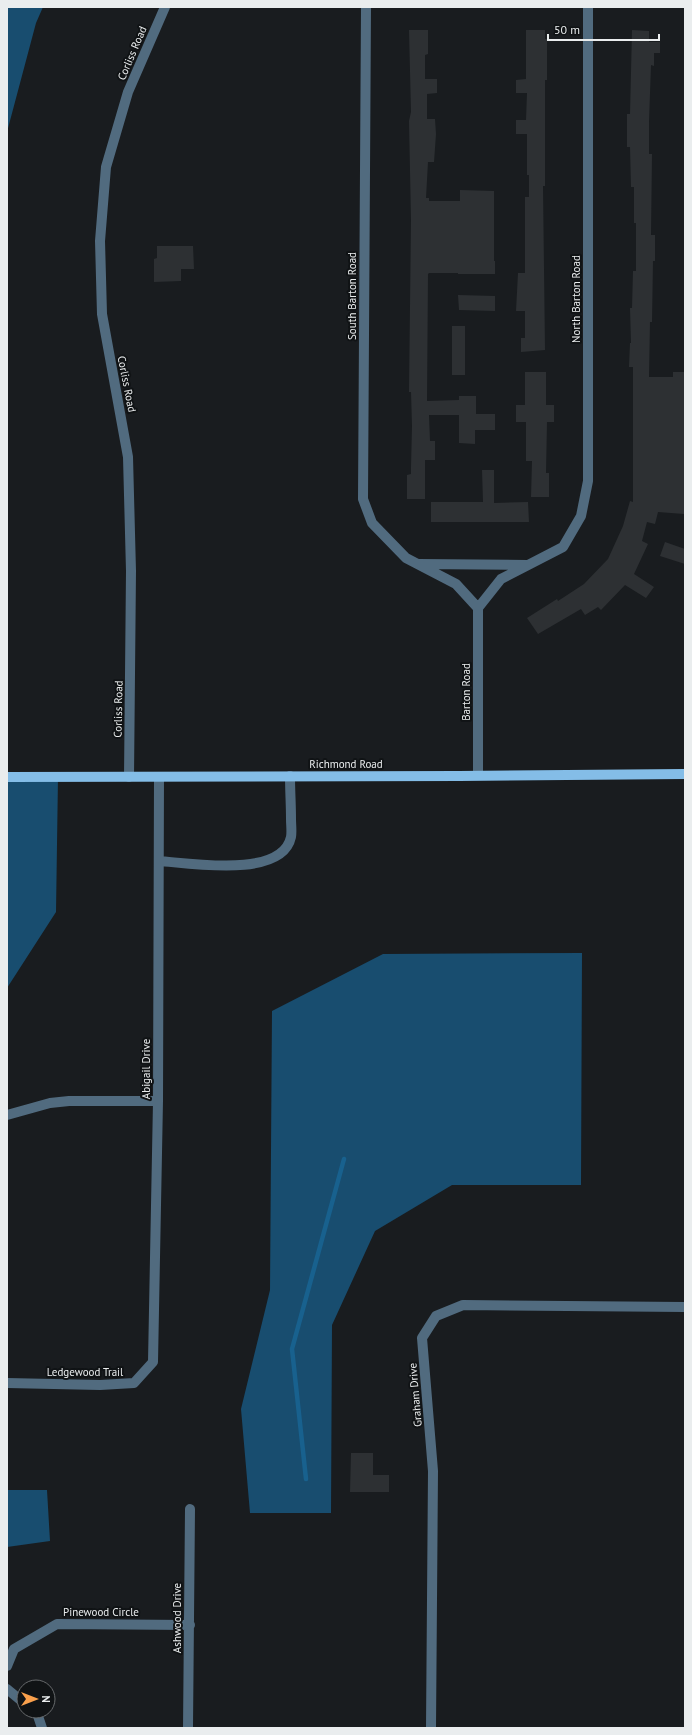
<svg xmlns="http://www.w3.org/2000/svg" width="692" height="1735" font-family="'PT Sans',sans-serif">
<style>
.forest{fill:#184d6f}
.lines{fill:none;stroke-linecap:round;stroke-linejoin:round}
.stream{stroke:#18618e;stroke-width:4.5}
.building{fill:#2d3033}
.minor{stroke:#516b7f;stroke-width:10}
.major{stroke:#84bde7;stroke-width:10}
.labels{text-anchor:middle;stroke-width:4;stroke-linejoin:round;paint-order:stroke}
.street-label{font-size:11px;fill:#eaedee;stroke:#101315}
</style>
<rect width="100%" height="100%" fill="#191c1f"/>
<path class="forest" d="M7,7H43L36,23L7,132Z
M7,777H58L56,912L7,988Z
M582,953L581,1185H452L375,1231L332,1325L331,1513H250L241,1409L270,1290L272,1011L383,954Z
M7,1490H47L50,1541L7,1547Z"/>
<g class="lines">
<path class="stream" d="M306,1479L292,1349L344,1159"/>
</g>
<path class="building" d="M409,30H428V54L425,55V79H437V93L427,94V119H435L436,134L434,162H428L426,198H429V201H460V190L494,191V261H495V274H458V273H429L428,274L427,401L459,400V396H476V414H495V430H475V444L459,443V415H429L430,441H435V460H425V499H407V475L411,474V467L412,426L411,392H409L411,220L409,121L411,112Z
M526,30H545V39H547V80H545V186H543L545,350L521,352V338H525V311H516L518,273H525V197H529V175H527V134H516V120H526L527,93H516V80L526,79Z
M632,30L649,31V42H660V53H654V66L651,65L649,122V154H652L651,235H655V261H653L652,322H650L649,377H673V372H685L684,514L658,512L655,524L647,522L642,541L648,544L634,574L654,587L646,598L625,585L601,610L598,607L585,615L581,609L538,634L527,618L557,599L558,601L584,584L608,559L623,526L630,501L633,502V367H629L630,343H631L630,308H632L633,271H636V223H634V187H631L630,147H627V114H630Z
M157,246H193L194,269H181V281L154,282V259L157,258Z
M458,295L495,296V311L459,310Z
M452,326H465V375H452Z
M525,372H546V405H554V422H547L546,473H549V497H531L532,461H526V422H516V405H525Z
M482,470H494V503L528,502L529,522H431V502H483Z
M665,542L685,549V564L660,556Z
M351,1453H373V1475H389V1492H350Z"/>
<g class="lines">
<path class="minor" d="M366,7L363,499L372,523L406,558L456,584L478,608
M419,564L527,565
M478,608L501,579L563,547L581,516L588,481V7
M478,608V775
M129,777L131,571L128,457L102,314L100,241L106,167L128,92L165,7
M159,861C189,863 282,879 291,837C292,832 291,825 291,819C291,805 290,790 290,776
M7,1115L50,1103L69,1101H158
M7,1383L100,1385L134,1383L153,1362L158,1101L159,777
M7,1666L14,1649L57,1624L190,1625
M7,1689L24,1703
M34,1711L37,1713L42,1728
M188,1728L190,1509
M431,1728L433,1471L422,1338L436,1316L463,1305L685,1307"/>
<path class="major" d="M7,777L459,776L685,774"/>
</g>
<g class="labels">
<g class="street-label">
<text transform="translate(132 53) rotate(-67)" y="4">Corliss Road</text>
<text transform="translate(352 296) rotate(-90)" y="4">South Barton Road</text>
<text transform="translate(576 299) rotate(-90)" y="4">North Barton Road</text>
<text transform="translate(127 384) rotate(79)" y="4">Corliss Road</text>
<text transform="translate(466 692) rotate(-90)" y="4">Barton Road</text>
<text transform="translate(118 709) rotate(-89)" y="4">Corliss Road</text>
<text x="346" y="768">Richmond Road</text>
<text transform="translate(146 1069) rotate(-90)" y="4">Abigail Drive</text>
<text x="85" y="1376">Ledgewood Trail</text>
<text transform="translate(415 1395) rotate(-95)" y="4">Graham Drive</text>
<text x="101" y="1616">Pinewood Circle</text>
<text transform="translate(177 1618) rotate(-90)" y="4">Ashwood Drive</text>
</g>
</g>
<rect width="692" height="1735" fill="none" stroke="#eaedee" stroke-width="16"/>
<g transform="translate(36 1699) rotate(90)"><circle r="19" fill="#101315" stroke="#676a6c"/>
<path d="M0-3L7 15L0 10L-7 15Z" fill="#f9a04c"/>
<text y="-6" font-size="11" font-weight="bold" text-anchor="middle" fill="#eaedee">N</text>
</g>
<path d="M548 34v6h111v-6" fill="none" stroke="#eaedee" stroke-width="2"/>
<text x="554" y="34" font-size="12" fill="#eaedee" stroke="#101315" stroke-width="3" paint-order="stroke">50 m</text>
</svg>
